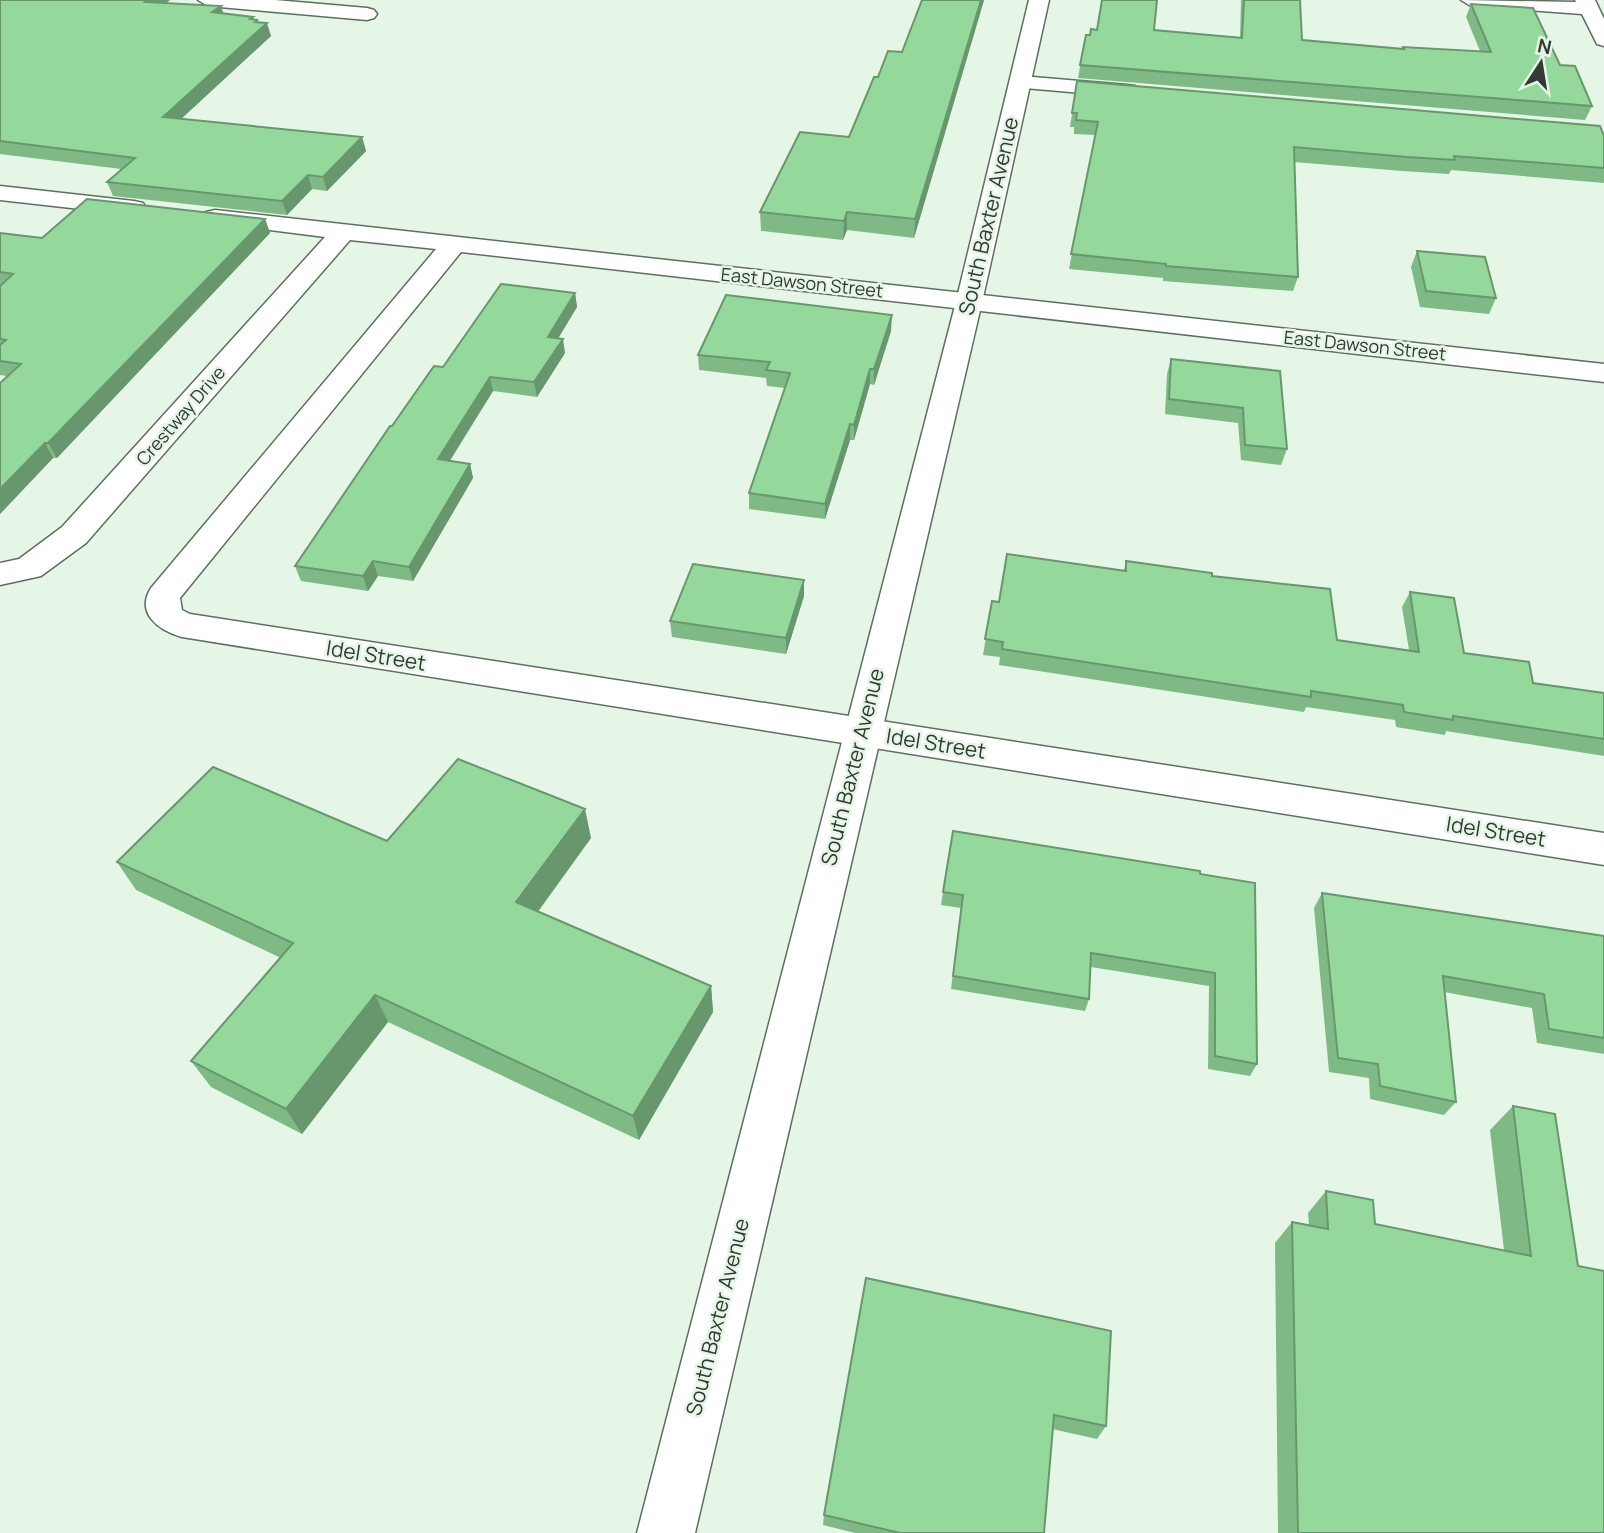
<svg xmlns="http://www.w3.org/2000/svg" width="1604" height="1533" font-family="Manrope,sans-serif">
<style>
.lines{fill:none;stroke-linecap:round;stroke-linejoin:round}
.street-casing{stroke:#5f6e61;stroke-width:3}
.secondary-casing{stroke:#5f6e61;stroke-width:3}
.street{fill:#fff;fill-rule:evenodd}
.secondary{fill:#fff;fill-rule:evenodd}
.wall{fill:#7fba86}
.shaded-wall{fill:#68976d}
.building{fill:#94d89c;stroke:#68976d;stroke-width:2}
.labels{text-anchor:middle;stroke-width:5;stroke-linejoin:round;paint-order:stroke}
.far-street-label{font-size:18px;fill:#333934;stroke:#e5f6e6}
.street-label{font-size:21px;fill:#333934;stroke:#e5f6e6}
</style>
<rect width="100%" height="100%" fill="#e5f6e6"/>
<g class="lines">
<defs>
<path id="street" d="M198,0H275L367,8L374,10L377,14L374,18L367,20L208,6Z
M1461,0L1576,2L1575,0H1595L1604,19V46L1597,44L1582,14L1471,6Z
M1021,76L1127,85L1135,86L1138,91L1135,96L1127,97L1013,87L1010,82L1013,77Z
M0,186L134,201L143,203L146,208L143,213L134,215L0,200Z
M215,210L1604,364V382L461,252L180,598L182,610L190,614L1604,833V865L182,637C159,631 135,613 151,588L436,249L350,240L86,543L41,576L0,585V563L19,559L62,527L325,237L206,222L203,217L206,212Z"/>
<path id="secondary" d="M1029,0H1049L982,302L695,1533H637L956,302Z"/>
</defs>
<use href="#street" class="street-casing"/>
<use href="#secondary" class="secondary-casing"/>
<use href="#street" class="street"/>
<use href="#secondary" class="secondary"/>
</g>
<path class="wall" d="M0,0H170L166,3L223,14L253,17L254,20L271,36L181,119L362,137L366,151L327,191L312,189L287,215L113,196L107,182L121,169L0,154Z
M984,0L914,238L847,230L843,240L761,231L760,212L849,137L878,77L902,52Z
M1241,0H1300L1302,40L1402,49L1403,47L1480,51L1466,17L1471,4L1560,65L1592,106L1585,120L1078,78L1086,35L1154,30L1240,37Z
M1077,81L1604,136V183L1451,170L1449,174L1402,171L1294,162L1298,277L1293,291L1163,281V278L1069,269L1095,135L1074,134V127H1070Z
M265,219L270,233L57,458H53L0,514V383L7,376L0,375V233L42,238Z
M1417,251L1496,298L1489,314L1420,307L1411,267Z
M575,293L577,307L558,338L565,353L537,397L493,391L450,461L470,464L473,478L413,581L378,576L368,591L301,581L295,566L392,426L443,367Z
M891,331L874,385L870,384L854,440H850L825,519L749,509V493L785,388L767,386L766,378L699,370L698,355Z
M1171,359L1280,371L1287,449L1281,465L1241,460L1238,423L1165,414L1167,374Z
M1126,561L1212,576L1337,640L1409,650L1402,607L1410,592L1464,653L1533,683L1604,693V756L1446,731L1445,735L1396,727L1395,720L1306,707L1304,712L999,665L1000,657L983,655L992,601L999,602L1124,570Z
M804,580V596L786,654L672,637L670,621Z
M953,831L1200,874L1257,1064L1250,1076L1208,1069L1209,986L1091,967L1089,999L1085,1011L951,989L961,908L941,905Z
M591,838L538,912L711,986L713,1012L639,1140L388,1022L302,1134L211,1087L191,1061L281,958L136,890L117,862L387,841Z
M1322,893L1604,936V1054L1537,1043L1532,1008L1444,992L1456,1102L1444,1115L1370,1099L1369,1078L1329,1072L1314,908Z
M1513,1106L1578,1266L1604,1533H1278L1275,1243L1292,1222L1309,1225L1308,1213L1326,1191L1375,1224L1504,1250L1490,1130Z
M866,1278L1106,1426L1097,1439L1052,1429L1044,1533H855L823,1525L824,1515Z"/>
<path class="shaded-wall" d="M148,0H170L149,15L145,2Z
M981,0H984L914,238L915,219Z
M221,6L225,19L212,12Z
M253,17L255,22L257,20L260,29L267,23L271,36L168,131L163,117Z
M362,137L366,151L327,191L323,177Z
M308,175L312,189L287,215L282,201Z
M847,212V230L843,240L844,221Z
M265,219L270,233L57,458L48,443Z
M575,293L577,307L550,352L548,337Z
M892,315L891,331L874,385V369Z
M563,339L565,353L537,397L534,382Z
M870,369V384L854,440V425Z
M490,377L493,391L441,474L438,459Z
M850,424V440L825,519V504Z
M45,443L53,458L0,514V489Z
M470,464L473,478L413,581L409,567Z
M373,561L378,576L368,591L363,576Z
M804,580V596L786,654V638Z
M585,809L591,838L524,930L516,902Z
M711,986L713,1012L639,1140L633,1116Z
M375,995L388,1022L302,1134L286,1109Z"/>
<path class="building" d="M0,0H148L145,2L221,6L212,12L253,17L250,19L257,20L255,22L267,23L163,117L362,137L323,177L308,175L282,201L107,182L135,158L0,141Z
M922,0H981L915,219L847,212L844,221L760,212L800,132L849,137L874,77H878L888,51L902,52Z
M1102,0H1157L1154,30L1242,38L1244,0H1300L1302,40L1404,49L1403,47L1491,52L1471,4L1533,8L1560,65L1575,66L1592,106L1080,65L1086,35H1090L1091,29L1097,30Z
M1077,81L1600,126L1604,136V168L1454,156L1455,160L1407,157L1294,147L1298,277L1166,266V264L1071,254L1098,122L1076,120L1077,113H1072Z
M87,199L265,219L48,443H45L0,489V383L21,364L0,361V345L6,340L0,339V286L13,274L0,272V233L42,238Z
M1417,251L1485,257L1496,298L1426,291Z
M501,284L575,293L548,337L563,339L534,382L490,377L438,459L470,464L409,567L373,561L363,576L295,566L390,426H392L434,366L443,367Z
M726,295L892,315L874,369H870L854,425L850,424L825,504L749,493L790,373L766,370L770,362L698,355Z
M1171,359L1280,371L1287,449L1245,445L1243,408L1169,399Z
M1007,554L1126,571V561L1212,573V576L1330,589L1337,640L1419,652L1410,592L1454,598L1464,653L1529,662L1533,683L1604,693V739L1453,716V720L1404,712L1403,705L1311,691V697L1002,649L1003,642L985,639L992,601L999,602Z
M693,564L804,580L786,638L670,621Z
M458,759L585,809L516,902L711,986L633,1116L375,995L286,1109L191,1061L293,943L117,862L213,767L387,841Z
M953,831L1200,871V874L1255,883L1257,1064L1215,1056V973L1091,953L1089,999L953,976L963,895L943,892Z
M1322,893L1604,936V1038L1549,1029L1544,994L1443,976L1456,1102L1380,1086L1378,1064L1338,1058Z
M1513,1106L1555,1114L1578,1266L1604,1271V1533H1298L1292,1222L1328,1229L1326,1191L1373,1200L1375,1224L1531,1256Z
M866,1278L1111,1331L1106,1426L1054,1415L1044,1533H900L824,1515Z"/>
<g class="labels">
<g class="far-street-label">
<text transform="translate(802 283) rotate(6)" y="6">East Dawson Street</text>
<text transform="translate(1365 346) rotate(6)" y="6">East Dawson Street</text>
<text transform="translate(181 416) rotate(-49)" y="6">Crestway Drive</text>
</g>
<g class="street-label">
<text transform="translate(989 216) rotate(-77)" y="7">South Baxter Avenue</text>
<text transform="translate(376 656) rotate(9)" y="7">Idel Street</text>
<text transform="translate(936 744) rotate(9)" y="7">Idel Street</text>
<text transform="translate(853 767) rotate(-76)" y="7">South Baxter Avenue</text>
<text transform="translate(1496 832) rotate(9)" y="7">Idel Street</text>
<text transform="translate(718 1317) rotate(-76)" y="7">South Baxter Avenue</text>
</g>
</g>
<g transform="translate(1541 63) rotate(12)" stroke="#e5f6e6" stroke-width="5" paint-order="stroke">
<path d="M0-5L12 26L0 18L-12 26Z" fill="#333934"/>
<text y="-10" font-size="19" font-weight="bold" text-anchor="middle" fill="#333934">N</text>
</g>
</svg>
